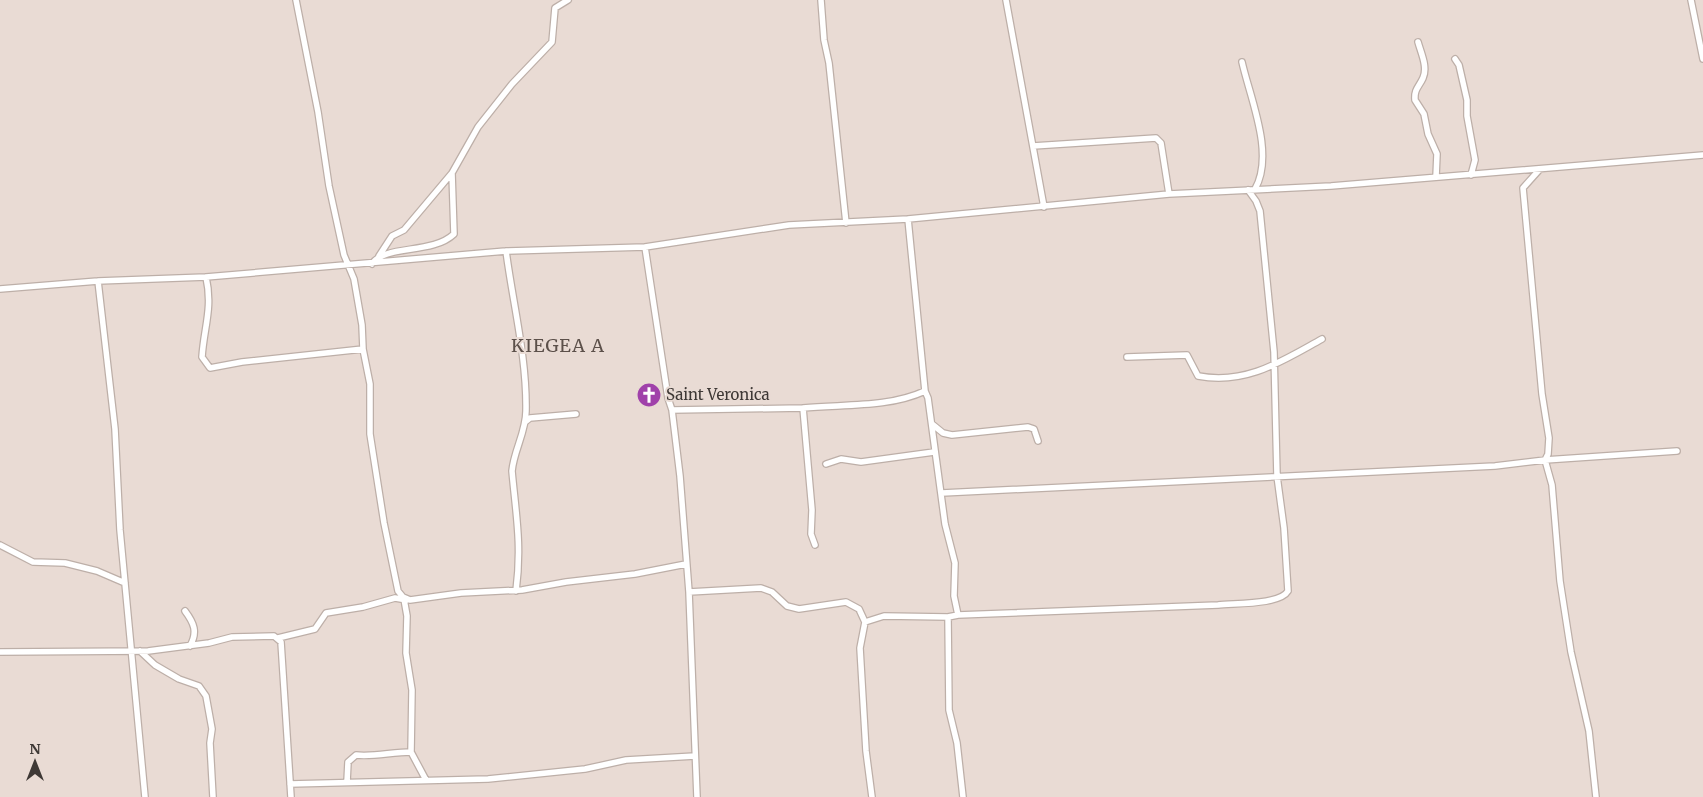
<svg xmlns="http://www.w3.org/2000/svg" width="1703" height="797" font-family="Merriweather,serif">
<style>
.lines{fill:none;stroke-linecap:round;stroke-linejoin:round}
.street-casing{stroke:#bdafa8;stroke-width:8}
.street{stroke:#fff;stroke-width:5.5}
.labels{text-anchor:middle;stroke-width:4;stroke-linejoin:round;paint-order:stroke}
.poi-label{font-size:15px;fill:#3e3835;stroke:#e9dbd4;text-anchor:start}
.quarter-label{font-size:18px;letter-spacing:1px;fill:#5c504a;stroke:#e9dbd4}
</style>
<rect width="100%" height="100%" fill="#e9dbd4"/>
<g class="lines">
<defs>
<path id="street" d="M296,0L318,112L329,186L344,255L354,279L362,325L363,349L370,384V434L384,523L398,591L403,597L410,600L461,593L522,590L566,582L635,574L686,564
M821,0L824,40L829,63L846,223
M1006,0L1044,207
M1691,0L1703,59
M1418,42C1421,53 1428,67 1423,78C1419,87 1414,89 1415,100L1424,114L1428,134L1437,154L1436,177
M1455,59L1459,65L1467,100V116L1475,160L1471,175
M1242,62C1250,98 1275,154 1255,189
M1033,146L1156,138L1161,143L1169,194
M1540,169L1523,188L1542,394L1549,438L1548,454L1545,460L1677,451
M908,219L925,391L928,398L945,524L955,563L954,596L958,615L948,617L949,710L957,743L963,797
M645,247L668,398L672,410L680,476L689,592L697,797
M506,251C513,304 527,358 526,411C526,432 514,450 512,471C516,515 522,545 516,591
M379,256L392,236L404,230L452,173
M372,264C385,244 432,255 454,234L452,173L478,127L512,84L552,42L555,8L568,0
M206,277C213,308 204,327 202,357L210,368L242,362L363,349
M98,281L115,429L120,530L145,797
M0,289L98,281L206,277L506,251L645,247L789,225L908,219L1169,194L1331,186L1703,155
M1127,357L1187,355L1198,376C1247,385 1282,361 1322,339
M803,408C843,404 888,408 925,391
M672,410L803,408L812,510L811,534L815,545
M525,422L530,418L576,414
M932,424L943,433L952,435L1028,427L1034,429L1038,441
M826,464L841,459L861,462L934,452
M942,493L1495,466L1545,460L1552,485L1560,581L1571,652L1589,731L1596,797
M0,545L33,562L65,563L97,571L125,583
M689,592L761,588L772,592L787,606L799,609L846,602L859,609L865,622
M404,599L407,616L406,653L412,690L411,752L426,780
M185,611C194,623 198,632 190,646
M958,615L1218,605C1234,603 1280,605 1288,591L1284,528L1277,476L1274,352L1260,211L1256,201L1248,190
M278,638L315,629L326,613L363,607L395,598L407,600
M140,651L155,665L179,679L199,686L206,696L212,729L210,743L213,797
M0,652L148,651L209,643L232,637L274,636L281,642L291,797
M347,782L348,762L356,755C374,757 392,752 411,752
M290,784L488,779L585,769L626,760L695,756
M872,797L866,751L860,648L865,622L884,616L948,617"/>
</defs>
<use href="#street" class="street-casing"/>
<use href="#street" class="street"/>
</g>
<defs>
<symbol id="church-disc" viewBox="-11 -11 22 22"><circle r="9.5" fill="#a041aa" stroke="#e9dbd4"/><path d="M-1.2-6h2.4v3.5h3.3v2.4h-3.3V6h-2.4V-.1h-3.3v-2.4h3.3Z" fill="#fff"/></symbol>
</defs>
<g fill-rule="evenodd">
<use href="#church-disc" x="635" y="381" width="28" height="28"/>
</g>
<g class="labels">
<g class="poi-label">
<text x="666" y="400">Saint Veronica</text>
</g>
<g class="quarter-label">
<text x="558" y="352">KIEGEA A</text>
</g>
</g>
<g transform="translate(35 762)" stroke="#e9dbd4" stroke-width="4" paint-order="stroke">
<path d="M0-4L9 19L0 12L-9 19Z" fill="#3e3835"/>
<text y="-8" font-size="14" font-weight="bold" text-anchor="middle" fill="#3e3835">N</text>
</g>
</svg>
